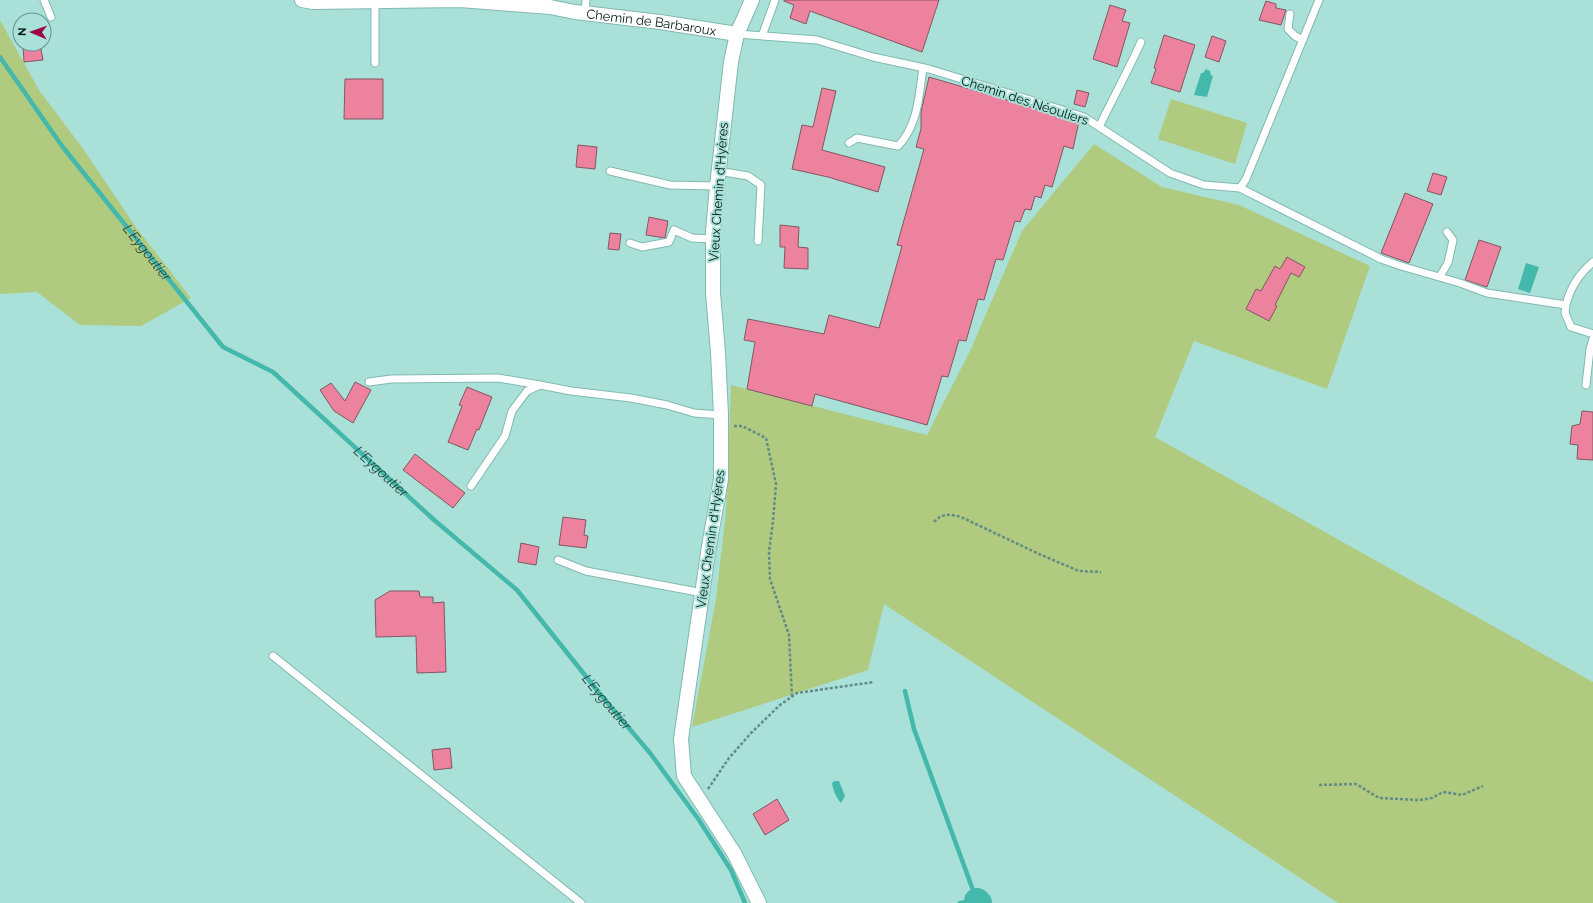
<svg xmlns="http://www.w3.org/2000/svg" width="1593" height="903" font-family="Raleway,sans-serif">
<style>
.green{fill:#b0ca80}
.water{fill:#43b8ab}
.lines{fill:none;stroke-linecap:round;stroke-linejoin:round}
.stream{stroke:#43b8ab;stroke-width:4.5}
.river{stroke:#43b8ab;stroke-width:26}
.building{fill:#ec829d;stroke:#825761}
.lane-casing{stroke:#82b8b0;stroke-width:9}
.street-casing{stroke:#82b8b0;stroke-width:16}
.path{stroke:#628c85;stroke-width:2.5;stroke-dasharray:3 2;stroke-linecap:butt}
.lane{stroke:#fff;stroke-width:7}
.street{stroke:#fff;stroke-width:14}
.labels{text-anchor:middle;stroke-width:4;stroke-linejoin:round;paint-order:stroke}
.street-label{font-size:13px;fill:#041a17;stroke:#a9e1d8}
.water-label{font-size:14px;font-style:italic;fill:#28423e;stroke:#a9e1d8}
</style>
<rect width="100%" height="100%" fill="#a9e1d8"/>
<path class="green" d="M0,20L39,90L84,150L135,226L191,298L141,326L80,325L37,292L0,294Z
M1171,99L1247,123L1235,164L1158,139Z
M1094,144L1162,187L1239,205L1370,266L1327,389L1194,341L1155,437L1593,682V903H1338L884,604L868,670L692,727L716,599L726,512L731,385L927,435L970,351L1022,231Z"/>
<path class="water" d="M1206,69L1210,71L1211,75L1213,76L1207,97L1194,95L1201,73H1203Z
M1526,263L1539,267L1530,293L1518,289Z
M835,781H839L845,796L841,803C837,799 833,790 832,783Z"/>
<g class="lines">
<g class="stream">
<path id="s1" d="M0,57L62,146L223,347L273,372L433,519L517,590L600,694L650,753L699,820L731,870L745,903"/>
<path d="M905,691L914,729L977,901L960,903"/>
</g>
<path class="river" d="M977,901L979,903"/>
</g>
<path class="building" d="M784,0H939L922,52L810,11L806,24L790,18L794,5L784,1Z
M1266,1L1276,4V8L1286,10L1281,25L1259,20Z
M1110,5L1126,10L1122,21L1130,23L1117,67L1093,59Z
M1164,35L1195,45L1180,92L1151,83L1156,69L1154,68Z
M1212,36L1226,41L1219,62L1205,57Z
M23,44H40L43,60L24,62Z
M929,77L1079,121L1073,149L1064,146L1052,187L1045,185L1041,198L1035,196L1031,210L1025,209L1020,222L1015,221L1003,260L996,259L984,300L978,299L966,341L959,340L948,377L942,376L927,425L815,394L812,406L747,389L755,342L744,340L748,319L824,334L829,315L879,328L902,246L897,245L924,149L916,147L921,129V112Z
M345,79H383V119H344Z
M822,88L836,91L822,150L885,167L878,192L828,177L792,169L802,125L813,127Z
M1077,90L1089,93L1085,107L1074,104Z
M578,145L597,147L595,169L576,167Z
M1433,173L1447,177L1441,195L1427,191Z
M1405,193L1433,204L1409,263L1381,253Z
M649,217L668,221L665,238L646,235Z
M780,225L799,227L798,247L808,248V269L784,268L785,247H780Z
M610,233L621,234L619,250L608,249Z
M1479,240L1501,247L1487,287L1465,280Z
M1287,257L1305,267L1299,277L1291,273L1275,305L1277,306L1269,321L1246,309L1256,289L1261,291L1275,266L1280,269Z
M355,382L371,390L353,423L334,411L320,390L331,383L345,401Z
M467,387L492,397L479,430L477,429L468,450L448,442L462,406L459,405Z
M1582,411L1593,412V460L1577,459L1578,445L1570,444L1572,426L1580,424Z
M415,454L465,493L453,508L403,470Z
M563,517L586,520L584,535L588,536L586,548L559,545Z
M521,543L539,547L536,565L518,562Z
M390,591H419L420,597H433V603L444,602L446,672L417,673L416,636L376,637L375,600Z
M450,748L452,768L434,770L432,750Z
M777,799L789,820L765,835L753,814Z"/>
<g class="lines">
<defs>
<path id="lane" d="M44,0L51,17
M585,13L586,0
M1290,14L1288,29L1295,36L1303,40
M737,34L817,40L873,57L929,69L1053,107L1084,117L1170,173L1204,185L1240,188L1246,179L1319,0
M762,36L775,0
M375,63V2
M1099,127C1113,98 1128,71 1141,42
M849,143L857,138L898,146C918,126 919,95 923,68
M610,171L670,185L717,186
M718,171L748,176L761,185L758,241
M1240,188L1381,259L1401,266L1460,283L1487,293L1566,305C1570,288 1580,273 1593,262
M630,243L642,247L669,242L674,230L692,238L713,239
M1440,276L1448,263L1453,240L1447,232
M1566,305L1565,313L1571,327L1593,334
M369,382L391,379L498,378L540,385
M1586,385L1590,349L1593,339
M471,486L505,436L512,411L527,391L540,385L571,391L631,398L667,405L694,413L721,415
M558,560L586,571L703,593
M273,656L581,903"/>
<g id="street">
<path id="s2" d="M302,0L313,2L460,0L550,7L575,12L660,22L737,34"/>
<path d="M752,0L737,34L731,62L717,186L713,231V293L718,352L721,415V479L709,546L681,739L684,776L734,853L759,903"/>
</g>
</defs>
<use href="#lane" class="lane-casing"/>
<use href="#street" class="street-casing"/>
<path class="path" d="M734,426H742L766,438L776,484L773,521L769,552L770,579L789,635L792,697
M934,522C942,513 950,514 961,517L1039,554L1079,571L1101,572
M1319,785L1356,784L1379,798L1420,800L1432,798L1443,792L1462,795L1483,786
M708,789L729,758L751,733L780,705L797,693L874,682"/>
<use href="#lane" class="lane"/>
<use href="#street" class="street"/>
</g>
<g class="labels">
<g class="street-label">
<text dy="5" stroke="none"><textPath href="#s2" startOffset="351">Chemin de Barbaroux</textPath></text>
<text transform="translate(1025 100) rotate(18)" y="5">Chemin des Néouliers</text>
<text transform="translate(718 192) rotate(-86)" y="5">Vieux Chemin d'Hyères</text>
<text transform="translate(710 539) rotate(-82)" y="5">Vieux Chemin d'Hyères</text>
</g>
<g class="water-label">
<text dy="5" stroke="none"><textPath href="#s1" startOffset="245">L'Eygoutier</textPath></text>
<text dy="5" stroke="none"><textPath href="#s1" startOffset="569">L'Eygoutier</textPath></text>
<text dy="5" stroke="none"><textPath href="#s1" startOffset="893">L'Eygoutier</textPath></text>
</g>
</g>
<g transform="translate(32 32) rotate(272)"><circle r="19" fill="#a9e1d8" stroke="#67918b"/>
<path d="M0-3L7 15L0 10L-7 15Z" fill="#9f0449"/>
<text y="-6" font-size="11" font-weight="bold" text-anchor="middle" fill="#041a17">N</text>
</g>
</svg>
